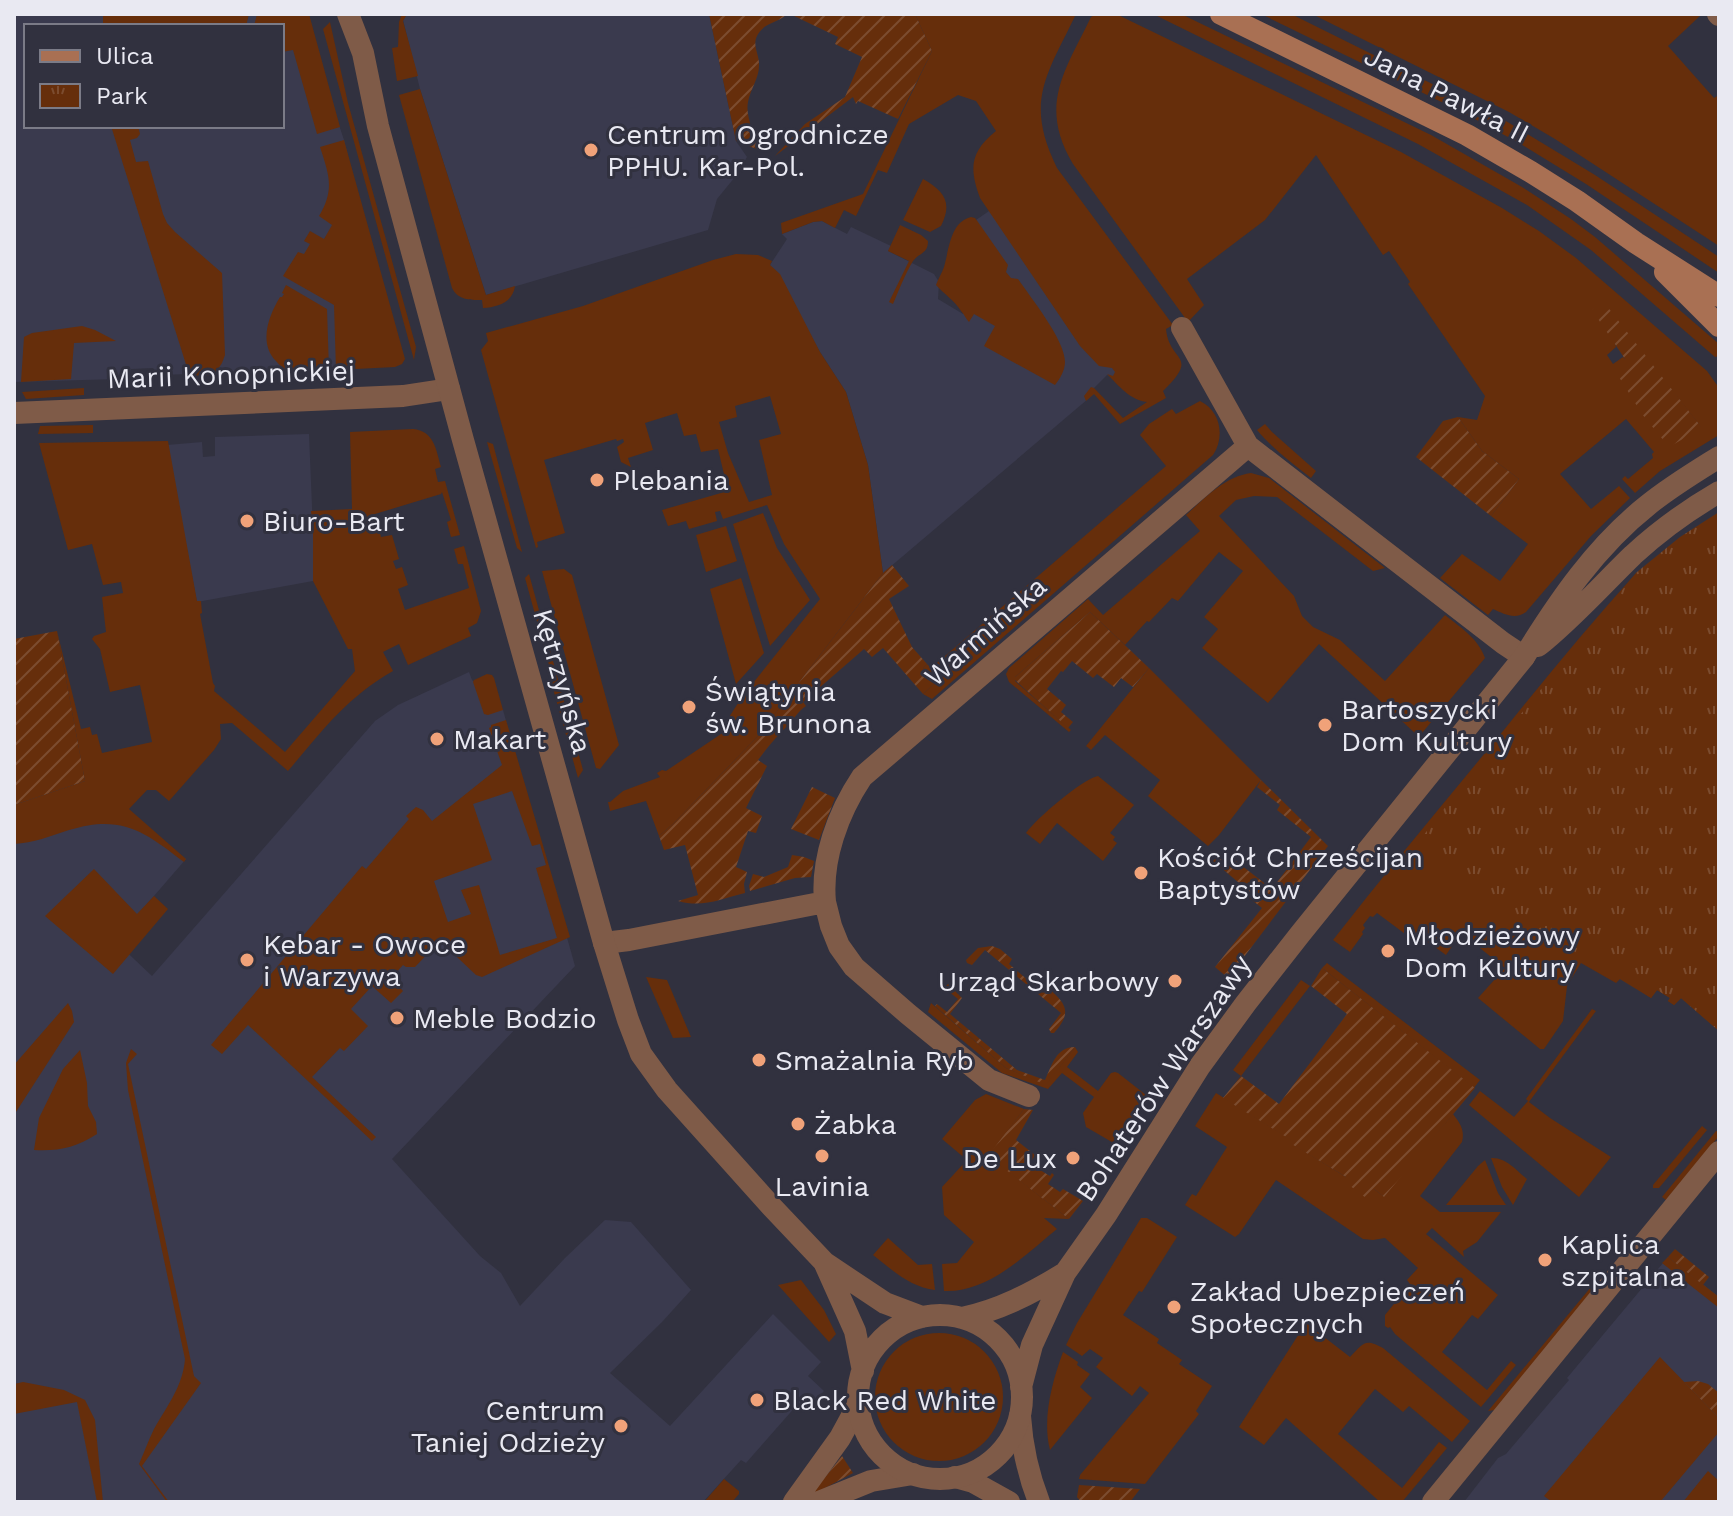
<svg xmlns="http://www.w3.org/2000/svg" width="1733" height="1516" font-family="'Work Sans',sans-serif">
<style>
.built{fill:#3a3a4e;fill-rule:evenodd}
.grass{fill:#662e0b;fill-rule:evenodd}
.park{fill:url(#park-tufts)}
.garden{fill:url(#garden-furrows)}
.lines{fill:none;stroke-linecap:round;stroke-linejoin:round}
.minor{stroke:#7f5b48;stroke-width:22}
.tertiary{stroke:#7f5b48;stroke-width:22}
.secondary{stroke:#a97053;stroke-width:22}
.poi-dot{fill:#f0a279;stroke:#31313f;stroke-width:3}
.labels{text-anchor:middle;stroke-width:6;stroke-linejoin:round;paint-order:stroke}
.street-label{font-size:28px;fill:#e9e9f2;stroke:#31313f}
.poi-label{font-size:28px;fill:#e9e9f2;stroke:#31313f;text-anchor:start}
</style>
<defs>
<pattern id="park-tufts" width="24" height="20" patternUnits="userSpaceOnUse" patternTransform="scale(2)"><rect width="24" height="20" fill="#662e0b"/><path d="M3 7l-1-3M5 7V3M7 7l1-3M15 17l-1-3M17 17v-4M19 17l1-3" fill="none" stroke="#7c4c2f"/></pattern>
<pattern id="garden-furrows" width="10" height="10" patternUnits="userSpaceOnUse" patternTransform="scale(2)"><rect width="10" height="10" fill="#662e0b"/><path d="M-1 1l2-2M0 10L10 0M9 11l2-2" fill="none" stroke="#7c4c2f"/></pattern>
</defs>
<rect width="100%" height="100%" fill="#31313f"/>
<path class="built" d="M14,14H302L344,140L382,295L376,366L336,370L189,376L188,374L159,375L153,368L131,369L130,374L127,377L118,379L14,382ZM26,26H282V126H26Z
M407,14H709L736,141L747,157L735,177L717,199L708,230L486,295L420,89L403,20Z
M1031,182L1144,350L1114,377L1107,375L1094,388L1095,393L883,573L868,465L846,392L820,352L770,265L787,239L782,234L813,222L822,221L847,234L851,227L891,246L888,251L934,274L939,282L938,299L963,314L976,220Z
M309,434L313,531V581L197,602L167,445L202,442L203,457L215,456V437Z
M469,672L472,680L503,710L575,966L392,1159L480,1256L501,1273L520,1306L565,1258L605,1220L631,1222L691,1290L662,1322L610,1373L670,1426L773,1314L821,1362L808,1376L824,1391L810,1406L807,1403L801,1408L797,1405L746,1463L741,1460L703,1502H14V805L85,781L186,859L115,941L152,976L375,721L398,705Z
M1668,1257L1719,1297V1502H1464L1498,1458L1506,1454L1569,1380L1567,1378Z"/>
<path class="grass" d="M103,14H249L246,26H103Z
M257,14H309L340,127L317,134L293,50L282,52V26H254Z
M402,14H407L403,21L418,76L397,81L392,48L398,47L399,22Z
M915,14H1076C1047,75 1024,101 1057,168L1173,325L1166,329C1169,363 1201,354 1163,391L1166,398L1120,424L1094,394L1086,401L1084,396L1091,387L1094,388L1123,418L1147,402C1130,400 1119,386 1107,374L1113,376L1115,372L1112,368L1099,366L1080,346L980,198C969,168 970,152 996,131L976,101L958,95L909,124L887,173L878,170L856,216L844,210L835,228L822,221L813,222L782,234L781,223L863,194L932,51Z
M1096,14H1116L1401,152L1502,208L1539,231L1576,258L1707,371L1719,388V435L1660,471L1635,493L1622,479L1625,476L1628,479L1653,458L1652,454L1654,452L1626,419L1560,474L1591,509L1619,486L1630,498L1591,536L1526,612C1515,620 1504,614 1493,609L1488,615L1440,578L1462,554L1500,581L1528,544L1491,516L1519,479L1482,451L1458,417L1477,420L1485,396L1408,284L1410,282L1389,251L1383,255L1316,155L1265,220L1187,279L1204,305L1188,322L1073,164C1038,105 1065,71 1091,17ZM1602,302L1701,427L1615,369L1626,360L1623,357L1613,364L1607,355L1616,347Z
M1153,14H1181L1431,135L1522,187L1571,219L1595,237L1719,344V356L1715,357L1591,250L1527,205L1418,144Z
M1261,14H1291L1501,118L1595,175L1719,257V273L1586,184L1519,143L1460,111Z
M1312,14H1702L1668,46L1714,98L1719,95V246L1555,139L1509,112Z
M330,22L348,103L416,347L414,360L323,29Z
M420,89L486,295L515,286C513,302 498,307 483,308L482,300C469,300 458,300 452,288L399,95Z
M111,126H138L140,134L137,138L130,140L136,162L148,161L163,214L167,223L175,232L222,273L225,355L222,363L214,375L189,376V374Z
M344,140L405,359L402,364L395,367L336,370L334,305L283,276L298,252L304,254L310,244L304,241L310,231L324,239L332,225L319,216C335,189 329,175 320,147Z
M923,179C944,191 953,202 941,226L930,232L903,220Z
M971,217L975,218L978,222L1008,265L1006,272L1011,278L1018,279C1031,298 1065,340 1065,362C1065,370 1060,379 1055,385L984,346L995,326L974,314L969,322C966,319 964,314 961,311C955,301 944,294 936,285C938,279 942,273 944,267C949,250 950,222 971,217Z
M900,225L921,235L928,241C928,254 920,252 913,261C905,274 899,290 893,304L889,302L909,261L888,251Z
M736,254L758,255L772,261L770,265L780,274L820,352L846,392L868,465L883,573L758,736L674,823L659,836L646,801L610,811L608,802H610L623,791L660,777L657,773L662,770L666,771L724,732L722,728L742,697L820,599L784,544L767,505L723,519L720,511L715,512L717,521L689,529L686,521L668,526L662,510L728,491L718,449L701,452L696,434L684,436L677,413L645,423L653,450L628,458L631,467L621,462L617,447L624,442L623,439L617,441L616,439L544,460L565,533L537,542L538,547L536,548L481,350L488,341L486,333L583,306L713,260ZM770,396L781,434L759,440L772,495L749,502L728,453L719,422L737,417L735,406Z
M286,285L327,309L329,370C317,370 303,373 291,371C285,370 280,366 276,361C258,343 269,315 280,297H282L284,294L282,293Z
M82,326L95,330L116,341L74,343L71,379L21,382L24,337L32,333Z
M84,388V395L26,399L22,392Z
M1200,401C1221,411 1225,437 1213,455L932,699L923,694L936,682L923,668L927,664L931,668L1166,466L1140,435L1149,424L1172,409L1176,414Z
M1265,424L1272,432L1316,471L1311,478C1292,463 1273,449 1257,430Z
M93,425V433L38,434L40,426Z
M413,429C434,431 436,449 441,467L435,469L438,482L445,481L460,535L451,537L447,522L451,520L442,492L441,494L375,514L381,537L392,535L399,559L393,561L396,569L402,567L408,585L398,589L405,610L469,588L463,564H458L454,549L464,546L481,611L477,623L468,628L471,636L408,665L399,644L383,652L393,671C346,698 322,731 288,771L232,723L220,724L221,739L214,750L169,801L156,790H147L129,809L186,859L184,862C144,831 121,814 69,830C51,836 33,843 14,844V805L85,781L57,631L81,729L90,727L92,735L97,734L102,753L152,742L140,685L110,692L100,649L92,639L94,636L106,632L102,597L123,593L121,582L103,585L92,544L68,550L39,443L168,441L197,601H201L202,613L200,614L213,683L215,686L214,691L285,752L355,671L352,649H348L313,581V531L311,511L352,509L350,432Z
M487,442L493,444L522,552L517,548Z
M1251,473L1269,478L1385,568L1373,571L1277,497L1254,496L1236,500L1219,516L1294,596L1302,616L1313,627L1340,640L1385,681L1445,615C1461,628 1478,638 1485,658L1422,733L1418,736L1319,644L1268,703L1202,648L1218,629L1204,617L1243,571L1219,552L1178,601L1172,598L1149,622L1147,621L1125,645L1090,612L1015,677V681L1071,730L1069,732L1009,682L1006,674L1009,668L1088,599L1103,615L1200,531L1186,515C1206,497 1224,477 1251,473Z
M763,513L777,548L810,600L770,646L733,524Z
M726,526L737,561L706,572L696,535Z
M564,569L572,575L619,745L600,769L596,768L542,571Z
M1637,572L1639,573L1719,1031L1681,998L1674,1005L1668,1001L1670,998L1657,990L1651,998L1621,978L1616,983L1581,963L1567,986L1563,1021L1544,1049H1540L1478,998L1505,968L1461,933L1446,955L1428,942L1424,948L1377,913L1373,917L1370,916L1363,925L1365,928L1362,932L1363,934L1350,952L1333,940C1387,871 1443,804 1499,736C1544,680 1589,625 1637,572Z
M529,574L583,770L578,778L547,667L549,665L525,578Z
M741,578L764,653L736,684L710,589Z
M1149,668L1261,780L1219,835L1208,846L1148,796L1160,780L1105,735L1091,750L1086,746Z
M487,674L492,675L494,678L503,710L488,715L484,714L473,682L474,680Z
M506,720L570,937L482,977L476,975L440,941L415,967H406L403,965L391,978L403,991L391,1003L372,986L351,1009L368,1026L344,1051L340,1048L312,1077L376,1137L372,1141L248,1025L222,1054L211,1045L362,866L366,869L409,819L406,816L416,807L423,810L432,821L502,765L489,728L491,727V725ZM512,791L532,846L540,844L546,865L536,868L557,938L500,955L479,885L461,890L471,914L448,922L434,881L492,860L473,804Z
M1098,776L1134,805L1110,833L1115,837L1113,840L1117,843L1103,861L1057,823L1040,844L1026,833C1036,819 1082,779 1098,776Z
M94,869L137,914L154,896L168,909L113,974L45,916Z
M1327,963L1480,1080L1464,1101L1474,1088L1322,968Z
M646,977L667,980L691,1037L673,1038Z
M1301,980L1310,986L1241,1076L1233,1070Z
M68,1003L72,1011L74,1022L14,1115V1065Z
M931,1003L1006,1068L1046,1084L1075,1047L1078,1052L1067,1067L1098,1091L1111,1073L1115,1072L1118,1073L1146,1095L1117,1145L1086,1127L1083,1113L1094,1097L1062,1073L1048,1089L1002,1073L928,1012Z
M1592,1009L1596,1011L1529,1102L1550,1118L1611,1157L1579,1197L1469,1105L1480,1091L1514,1117L1528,1101L1526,1099Z
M131,1049L137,1054L128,1064L194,1376L201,1383L142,1466L169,1502H167L139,1464C144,1453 148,1441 154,1429C167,1406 183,1386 185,1359L128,1090L126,1063Z
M80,1050L87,1083L88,1106L96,1122L97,1134C75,1148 60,1151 34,1150L39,1118L63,1069Z
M1216,1093L1292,1140L1291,1143L1346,1177L1374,1189L1383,1196L1453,1114C1460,1123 1465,1130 1462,1142L1420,1196L1440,1212H1501L1477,1242L1463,1251L1464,1257L1432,1228L1426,1234L1498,1295L1478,1319L1472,1315L1442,1352L1487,1390L1511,1361L1516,1365L1481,1407L1395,1334L1390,1327L1388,1328L1385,1326V1315L1410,1284L1407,1280L1418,1268L1385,1238L1373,1240L1363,1239L1276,1180L1239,1234L1235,1237L1185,1205L1192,1194L1196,1196L1227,1147L1195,1126Z
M986,1094L1024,1109L989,1156L1069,1219L1044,1218L1057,1229C1025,1255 988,1293 944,1291L942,1264L957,1263L974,1242L944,1215L942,1187L967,1160L942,1139L975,1100Z
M1702,1126L1707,1130L1659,1188H1653V1185Z
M1716,1131L1719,1132V1136L1666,1200L1662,1197Z
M1491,1158C1506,1157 1516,1170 1527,1179L1513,1205L1502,1187Z
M1485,1160L1498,1193L1506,1205H1446L1478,1166Z
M1141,1218H1147L1177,1237L1142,1292L1139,1291L1123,1315L1159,1339L1157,1343L1182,1360L1179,1364L1212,1386L1196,1411L1199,1414L1145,1484L1079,1479L1080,1475L1149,1393L1140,1386L1132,1396L1096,1367L1103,1358L1090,1349L1082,1356L1066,1345L1077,1323Z
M888,1238L918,1265L932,1264L935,1290C910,1287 892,1270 873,1255Z
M1668,1257L1719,1297V1308L1662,1263Z
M801,1280L824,1310L836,1334L829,1342L778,1285Z
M1591,1287L1594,1289L1495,1410L1488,1411Z
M1306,1323L1350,1357C1364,1343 1364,1338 1383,1348L1470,1421L1452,1442L1409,1406L1403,1412L1375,1389L1338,1434L1402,1488L1439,1442L1447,1448L1402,1502H1380L1286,1418L1264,1445L1239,1427Z
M875 1397a64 64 0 1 1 128 0a64 64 0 1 1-128 0Z
M1063,1352L1078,1362L1077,1365L1090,1374L1080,1387L1092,1398L1050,1450C1042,1419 1052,1382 1063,1352Z
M1660,1357L1719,1418V1432L1660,1502H1552L1544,1496Z
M23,1382L64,1390L85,1400L95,1420L103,1502H97L77,1402L14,1414V1384Z
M1708,1471L1719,1481V1502H1683Z
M724,1479L739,1491V1494L732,1502H704Z"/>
<path class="park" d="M1719,512V1031L1681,998L1674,1005L1668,1001L1670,998L1657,990L1651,998L1554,939L1413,849L1457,792L1637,572L1680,537Z"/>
<path class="garden" d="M709,14H915L932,51L898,119L858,101L856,104L853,97L775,156L805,124L845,97L862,57L835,44L838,37L792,15H786C777,23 763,23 757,36C752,46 760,56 759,66C759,78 750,90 748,102C745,116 755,136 759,150L736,141Z
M1603,301L1702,428L1669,447L1642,414L1614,369L1625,359L1592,310Z
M1458,417L1482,451L1519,479L1491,516L1416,457L1443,421Z
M892,565L909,586L889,599L912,647L927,664L923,668L936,682L923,694L883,648L872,657L864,649L803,702L806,706C798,711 794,719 788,725C777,736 767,748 758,760L767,766L746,808L762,816L756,833L748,831L736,867L747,872L744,884L745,893C720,899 703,908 678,901L698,895L685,845L664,850L659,836L674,823L758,736L883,573Z
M1090,612L1149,668L1133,687L1121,678L1114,687L1097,674L1093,678L1072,661L1063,672L1061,671L1047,689L1066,705L1061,712L1073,722L1068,728L1015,680V677Z
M57,631L85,781L14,805V639Z
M1261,780L1328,846L1228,978L1215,967L1262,908L1248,897L1251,893L1213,861L1219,855L1224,852L1272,889L1311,837L1277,810L1280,805L1257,787Z
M812,787L835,798L819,840L791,829Z
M792,855L804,857L814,861L811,877L795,878L750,891L749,886L753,874L764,877L788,867Z
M992,946L1000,949L1012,959L1009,964L1043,993L1048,988C1067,1004 1072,1013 1054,1033H1051L1049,1029L1061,1013L985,950L972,965L967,963L966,960L978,948Z
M1322,968L1475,1088L1384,1197L1374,1189L1366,1198L1345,1182L1346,1177L1290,1143L1291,1140L1223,1098L1241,1076L1279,1104L1347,1014L1311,986Z
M948,984L962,998L950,1014L1017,1070L1045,1080C1052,1065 1056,1047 1075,1047L1046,1085L1006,1068L935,1006L937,1004L947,1012L958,999L948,991L946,993L942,990Z
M1024,1109L1033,1110L1016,1140L1035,1155L1030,1164L1050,1176L1052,1173L1054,1175L1048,1184L1060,1192L1063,1189L1083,1201L1069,1219L988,1156Z
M1675,1249L1709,1277L1703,1285L1668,1257Z
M1698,1381L1708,1384L1719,1393V1418L1684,1382Z
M842,1456L853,1473L810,1496Z
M1079,1485L1140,1489L1130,1502H1081L1077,1497Z"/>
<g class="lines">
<path class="minor" d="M1718,14L1719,15
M1182,328L1248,446
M14,413L403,396L449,389
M825,902L831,926L839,946L854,967L908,1014L989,1080L1029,1096
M604,943L629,940L825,902C821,859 838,813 862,777L1248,446L1503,643L1524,657
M1020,1416C1022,1447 1028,1474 1039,1502
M955,1477L973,1482L1009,1502
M794,1502L840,1438L859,1403
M819,1502L871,1481L913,1474
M1433,1502L1719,1152"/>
<path class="tertiary" d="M348,14L363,53L378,126L463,440L604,943L628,1020L641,1054L667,1090L771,1206L825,1263L885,1303L922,1317
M1538,646C1572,619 1601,586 1633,555C1659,531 1688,510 1719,492
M825,1264L855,1331L863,1371
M858 1397a82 82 0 1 1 164 0a82 82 0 1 1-164 0Z
M962,1318C1000,1310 1032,1293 1065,1273
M1021,1387L1032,1345L1065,1273L1106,1215L1200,1066L1246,1003L1301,933L1524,657C1558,602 1596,546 1648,505C1670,487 1695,472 1719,457"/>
<path class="secondary" d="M1221,14L1467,135L1531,172L1577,201L1636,243L1719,296
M1665,272L1719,326"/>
</g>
<g class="poi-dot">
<circle cx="591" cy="150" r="8"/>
<circle cx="597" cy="480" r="8"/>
<circle cx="247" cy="521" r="8"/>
<circle cx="689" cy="707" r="8"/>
<circle cx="1325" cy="725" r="8"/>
<circle cx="437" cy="739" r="8"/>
<circle cx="1141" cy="873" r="8"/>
<circle cx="1388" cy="951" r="8"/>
<circle cx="247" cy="960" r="8"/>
<circle cx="1175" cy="981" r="8"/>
<circle cx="397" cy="1018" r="8"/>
<circle cx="759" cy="1060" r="8"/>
<circle cx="798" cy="1124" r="8"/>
<circle cx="822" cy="1156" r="8"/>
<circle cx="1073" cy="1158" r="8"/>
<circle cx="1545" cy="1260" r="8"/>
<circle cx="1174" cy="1307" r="8"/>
<circle cx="757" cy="1400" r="8"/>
<circle cx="621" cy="1426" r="8"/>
</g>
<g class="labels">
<g class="street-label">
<text transform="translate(1447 94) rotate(27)" y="10">Jana Pawła II</text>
<text transform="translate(231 374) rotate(-2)" y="10">Marii Konopnickiej</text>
<text transform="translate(985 631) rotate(-41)" y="10">Warmińska</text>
<text transform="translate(563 681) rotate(74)" y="10">Kętrzyńska</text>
<text transform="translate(1163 1078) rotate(-56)" y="10">Bohaterów Warszawy</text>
</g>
<g class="poi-label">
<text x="607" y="144">Centrum Ogrodnicze<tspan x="607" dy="32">PPHU. Kar-Pol.</tspan></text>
<text x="613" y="490">Plebania</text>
<text x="263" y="531">Biuro-Bart</text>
<text x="705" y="701">Świątynia<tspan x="705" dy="32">św. Brunona</tspan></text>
<text x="1341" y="719">Bartoszycki<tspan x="1341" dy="32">Dom Kultury</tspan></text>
<text x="453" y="749">Makart</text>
<text x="1157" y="867">Kościół Chrześcijan<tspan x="1157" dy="32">Baptystów</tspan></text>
<text x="1404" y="945">Młodzieżowy<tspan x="1404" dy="32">Dom Kultury</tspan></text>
<text x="263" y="954">Kebar - Owoce<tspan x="263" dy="32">i Warzywa</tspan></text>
<text x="1159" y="991" text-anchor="end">Urząd Skarbowy</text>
<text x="413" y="1028">Meble Bodzio</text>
<text x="775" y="1070">Smażalnia Ryb</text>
<text x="814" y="1134">Żabka</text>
<text x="1057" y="1168" text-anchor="end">De Lux</text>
<text x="822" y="1196" text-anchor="middle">Lavinia</text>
<text x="1561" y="1254">Kaplica<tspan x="1561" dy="32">szpitalna</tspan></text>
<text x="1190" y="1301">Zakład Ubezpieczeń<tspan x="1190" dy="32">Społecznych</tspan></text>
<text x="773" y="1410">Black Red White</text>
<text x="605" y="1420" text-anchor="end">Centrum<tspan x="605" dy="32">Taniej Odzieży</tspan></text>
</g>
</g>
<rect width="1733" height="1516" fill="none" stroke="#e9e9f2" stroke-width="32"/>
<rect x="24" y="24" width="260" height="104" fill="#31313f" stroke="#7b7b87" stroke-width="2"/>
<rect x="40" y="50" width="40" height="12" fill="#a97053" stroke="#7b7b87" stroke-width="2"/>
<text x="96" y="64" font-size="24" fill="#e9e9f2">Ulica</text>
<rect x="40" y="84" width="40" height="24" fill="url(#park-tufts)" stroke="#7b7b87" stroke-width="2"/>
<text x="96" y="104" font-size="24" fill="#e9e9f2">Park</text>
</svg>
